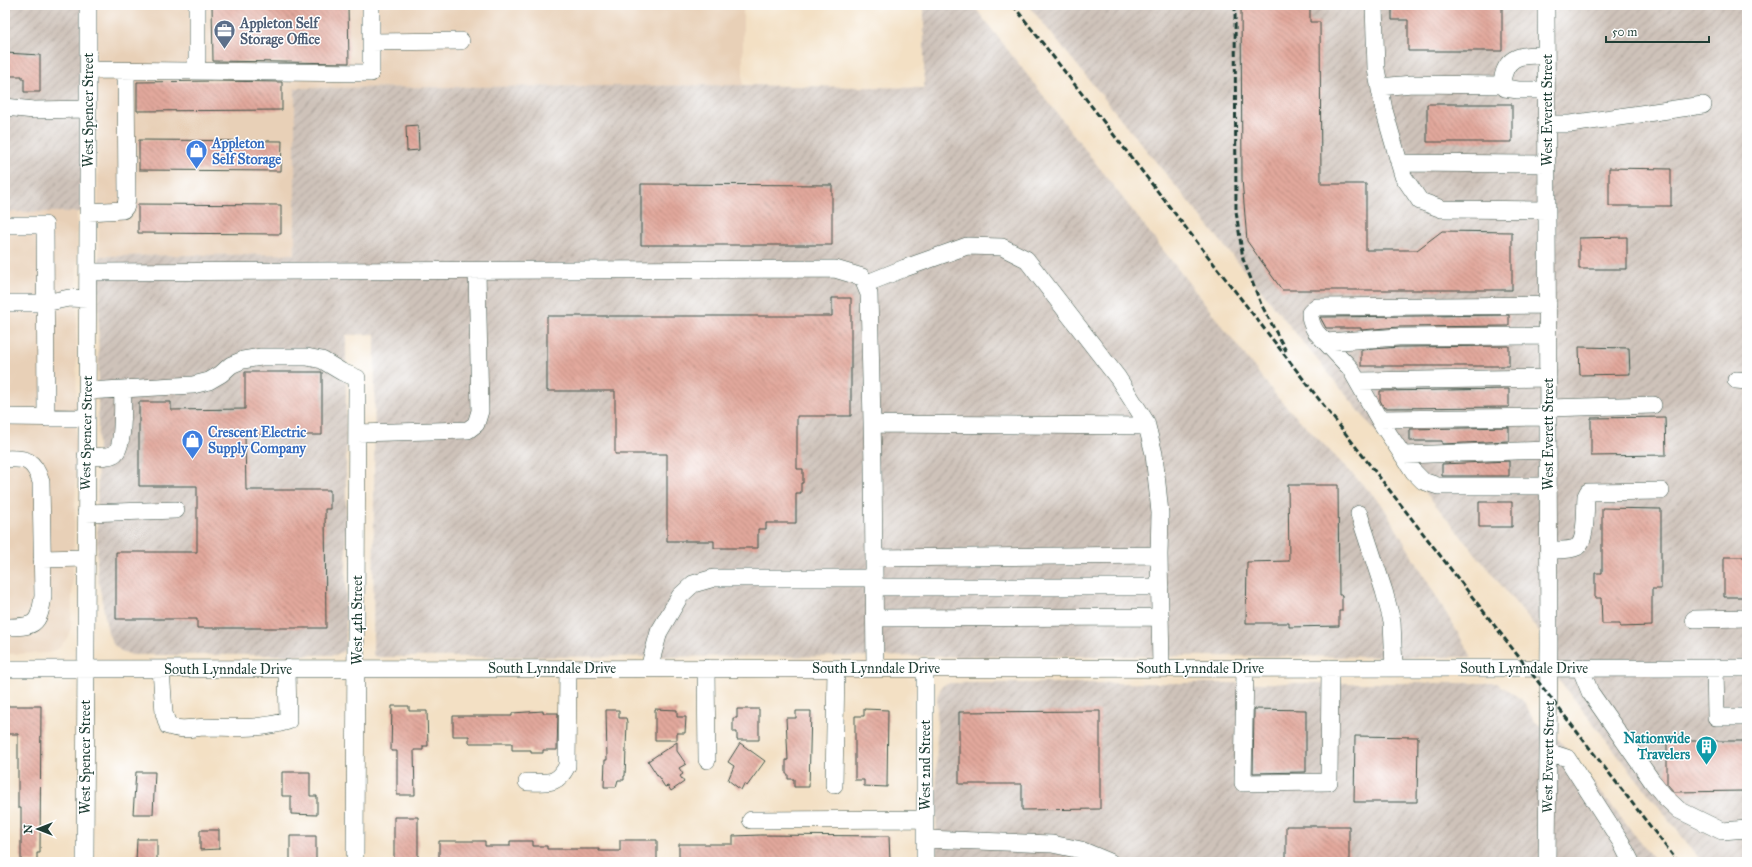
<svg xmlns="http://www.w3.org/2000/svg" width="1752" height="867" font-family="'IM FELL Great Primer',serif">
<style>
.built{fill:#e8d0b7}
.industrial{fill:url(#industrial-furrows)}
.building{fill:url(#building-back-hatch)}
.lines{fill:none;stroke-linecap:round;stroke-linejoin:round}
.minor-casing{stroke:#3f554a;stroke-width:18}
.minor{stroke:#fff;stroke-width:17}
.rail{stroke:#1f3d34;stroke-width:3;stroke-dasharray:6 3;stroke-linecap:butt}
.labels{text-anchor:middle;stroke-width:3;stroke-linejoin:round;paint-order:stroke}
.service-label{font-size:14px;font-weight:bold;fill:#4e5e75;stroke:#fff;text-anchor:start}
.street-label{font-size:14px;fill:#1f3d34;stroke:#fff}
.shop-label{font-size:14px;font-weight:bold;fill:#366cbe;stroke:#fff;text-anchor:start}
.culture-label{font-size:14px;font-weight:bold;fill:#0d838f;stroke:#fff;text-anchor:end}
</style>
<defs>
<pattern id="industrial-furrows" width="10" height="10" patternUnits="userSpaceOnUse"><rect width="10" height="10" fill="#cec2b9"/><path d="M-1 1l2-2M0 10L10 0M9 11l2-2" fill="none" stroke="#a79f97"/></pattern>
<pattern id="building-back-hatch" width="6" height="6" patternUnits="userSpaceOnUse"><rect width="6" height="6" fill="#e2a89c"/><path d="M-1 5l2 2M0 0l6 6M5-1l2 2" fill="none" stroke="#b78a80"/></pattern>
</defs>
<rect width="100%" height="100%" fill="#fff"/>
<filter id="ink" filterUnits="userSpaceOnUse"><feTurbulence type="fractalNoise" baseFrequency=".025" numOctaves="2"/><feDisplacementMap in="SourceGraphic" scale="8" xChannelSelector="R" yChannelSelector="G"/><feConvolveMatrix kernelMatrix="1 2 1 2 8 2 1 2 1" color-interpolation-filters="sRGB"/></filter>
<filter id="wash" filterUnits="userSpaceOnUse"><feTurbulence type="fractalNoise" baseFrequency=".012" numOctaves="4" result="noise"/><feDisplacementMap in="SourceGraphic" scale="16" xChannelSelector="R" yChannelSelector="G"/><feGaussianBlur stdDeviation="0.9" result="paint"/><feColorMatrix in="noise" values="0 0 0 0 0 0 0 0 0 0 0 0 0 0 0 0 0 1.4 0 .05"/><feComposite in="paint" operator="in"/></filter>
<g filter="url(#wash)">
<rect width="100%" height="100%" fill="#f3e0c4"/>
<path class="built" d="M96,5H743V85L296,88V254L99,256Z
M5,212H77L76,476L71,628L67,638L59,648L49,653L5,654Z"/>
<path class="industrial" d="M5,5H88V212H5Z
M924,5H973L1278,398L1381,503L1472,657L1179,656L378,657L373,655L375,334L346,335V648L342,652L335,655H132L121,651L113,644L108,633L97,573L99,256L295,254V88L743,85L924,88Z
M1028,5H1747V862H1702L1549,667V644Z
M950,683H1497L1521,699L1526,704L1533,720L1560,741L1656,862H936L937,697L942,686Z"/>
<g id="blocks">
<path class="building" d="M212,5H348L349,63L213,61Z
M1241,5H1310V22H1320L1321,184H1366V250H1417L1442,231L1512,232V290H1282L1247,241L1242,179Z
M1392,5H1502V51H1408V20H1392Z
M5,53L40,55V92H24V79H22V76H5Z
M213,81L282,82V110L137,111V82Z
M1427,104H1512V142H1427Z
M418,125L419,150L407,151L406,126Z
M139,140L282,141L281,171L139,170Z
M1609,168L1671,169V206H1609Z
M641,184L832,185V245H641Z
M138,204L281,205V234L138,233Z
M1627,237V269H1579V238Z
M832,298H851V416H797V469H803V483H801V493H796V523H766V529H758V548H714V541H667V454H615V391H547V316H832Z
M1509,315V326L1399,327L1361,330V328H1326L1320,317Z
M1509,346V366H1361V350L1399,347Z
M1579,347L1629,348L1630,374L1580,375Z
M245,372H322V435H245L246,490H330V509H325L326,628H197V619H116V552H197V486H139V402H171V410L245,409Z
M1509,389V407L1384,408L1380,400V391Z
M1665,417L1666,455L1591,456V418Z
M1509,427V441L1442,444V441H1410V429Z
M1509,461V476H1442V464Z
M1288,485H1338L1339,595H1342V611H1339V626L1289,627V623H1246L1247,562L1289,561Z
M1479,502H1512V527H1479Z
M1602,508L1661,509V589H1652V626L1620,627V624H1602L1601,598H1595V573H1602Z
M1724,557H1747V597H1724Z
M5,706H41L40,853H37V862H21V808H18V734H5Z
M392,706H409V711H427L428,746H423V750H414L415,795H397V751H391Z
M655,709L677,710V717H686L685,733H677V740H655Z
M737,709H759V740H737V732H733V718H737Z
M864,709L888,710L887,787L864,786V780H855V716H864Z
M1254,709L1306,710V772L1253,773Z
M606,710H619V718H626L627,722L625,776H624V780H618L616,787H604L605,760H607Z
M543,711V713H558L557,750H543V753H531V750H512V743H469V736H453V716H512V713Z
M796,711H811L809,787H794V779H788V774H786V760H788L786,718H796Z
M1100,711V809L1022,810V784H959V712Z
M1355,736L1418,737L1417,802H1354Z
M1667,739H1681V741H1744V791L1674,792L1667,784Z
M677,742V751L686,764L679,768L683,774L680,776L684,782L671,791L668,786L665,787L648,761Z
M740,743L765,761L747,786L744,784L741,790L728,780L734,766L728,762Z
M136,772H155L153,814H133Z
M282,772H310V796H317V815L291,814V796H282Z
M394,817H418V862H394Z
M1286,826H1349V862H1286Z
M200,830H219V849L200,850Z
M761,835L889,836L890,861L679,862V844H733V836Z
M290,836H316V861L290,862Z
M137,839H157V862H136Z
M620,840H657V862H439V841H485V846H510V841H533V846H547V849H599V851H620Z"/>
</g>
</g>
<g filter="url(#ink)">
<use href="#blocks" fill-opacity="0" stroke="#3f554a" stroke-width="1"/>
<g class="lines">
<defs>
<path id="minor" d="M371,5V42
M1374,5L1376,69L1384,110L1403,176L1420,201L1442,209L1547,210
M1546,5L1549,644L1547,862
M1546,55C1529,55 1510,53 1504,73C1502,78 1502,84 1505,88L1518,90H1546
M88,70L189,71L193,70L197,60V5
M189,71L371,73V42L461,41
M1380,87L1412,84L1503,85
M5,107L34,110L88,109
M1547,124H1570L1703,105
M1399,163L1547,164
M88,212L123,210L126,206L127,198L126,71
M5,225H45L46,418
M88,272L835,269L862,277L869,294L873,464L875,667
M865,284L905,268L967,246L1002,247L1026,259L1118,378L1146,422L1154,454L1160,513L1159,555L1161,668
M5,303H45L69,298L87,299
M1548,305L1316,307L1310,313C1310,320 1312,326 1316,332L1350,368L1380,421L1414,472L1423,481L1438,486H1548
M1326,342L1399,337L1548,336
M1736,380L1747,381
M1358,381L1548,378
M87,391L193,385L209,381L221,374L231,365L243,360L261,357H307L322,360L342,372L357,378L355,862
M1548,408L1653,405
M5,417L87,418
M1379,419L1548,417
M872,424L1147,426
M357,433L468,430L476,424L480,411L477,271
M1404,455L1548,450
M86,456C94,456 107,458 114,454C125,447 122,403 123,390
M5,459C27,458 34,460 41,482L43,596C39,626 34,627 5,627
M86,513L176,510
M1359,514L1384,591L1392,621L1394,668
M1549,550C1557,550 1569,551 1577,547C1587,540 1585,508 1586,496L1588,492L1661,491
M874,558L1159,555
M42,559L85,558
M875,587H1160
M875,618L1161,617
M1694,619L1747,618
M1580,667L1590,692L1652,781L1666,798L1679,810L1722,831L1747,829
M649,668L659,632L680,596L693,584L714,578H874
M706,668L707,760
M1245,668L1243,783L1329,782L1330,668
M1715,668L1716,717H1747
M5,669L1747,668
M161,669L164,713L168,726C183,731 190,728 205,727C235,727 257,730 288,721L287,668
M1548,752L1567,758L1621,842L1631,862
M527,782C547,782 557,786 567,766L568,668
M834,785L836,668
M751,820L925,819
M925,839L1052,844L1081,850L1110,862
M85,862L88,212V5
M925,862V667"/>
</defs>
<use href="#minor" class="minor-casing"/>
<use href="#minor" class="minor"/>
<path class="rail" d="M1013,5L1678,862
M1235,5L1236,211L1243,259L1261,304L1286,351"/>
</g>
</g>
<defs>
<symbol id="office-pin" viewBox="-11 -11 22 30"><path d="M0 17L-7.5 6A9.5 9.5 0 1 1 7.5 6Z" fill="#5c6f8a" stroke="#fff"/><path d="M-6-3h4V-5.5h4V-3h4V5H-6ZM-1-4.5V-3h2v-1.5ZM-6 0V1H6V0Z" fill="#fff"/></symbol>
<symbol id="shop-pin" viewBox="-11 -11 22 30"><path d="M0 17L-7.5 6A9.5 9.5 0 1 1 7.5 6Z" fill="#3f7fe0" stroke="#fff"/><path d="M-5-2.5h2.3a2.7 3.5 0 0 1 5.4 0H5L5.5 6h-11ZM-1.5-2.5h3a1.5 2.3 0 0 0-3 0Z" fill="#fff"/></symbol>
<symbol id="building-pin" viewBox="-11 -11 22 30"><path d="M0 17L-7.5 6A9.5 9.5 0 1 1 7.5 6Z" fill="#0f9aa8" stroke="#fff"/><path d="M-4-6H4V6H1V3H-1V6H-4ZM-2.5-4.3h1.7v1.8h-1.7ZM.8-4.3h1.7v1.8H.8ZM-2.5-1h1.7V.8h-1.7ZM.8-1h1.7V.8H.8Z" fill="#fff"/></symbol>
</defs>
<g fill-rule="evenodd">
<use href="#office-pin" x="212" y="18" width="25" height="34"/>
<use href="#shop-pin" x="184" y="138" width="25" height="34"/>
<use href="#shop-pin" x="180" y="428" width="25" height="34"/>
<use href="#building-pin" x="1694" y="734" width="25" height="34"/>
</g>
<g class="labels">
<g class="service-label">
<text x="240" y="28">Appleton Self<tspan x="240" dy="16">Storage Office</tspan></text>
</g>
<g class="street-label">
<text transform="translate(88 110) rotate(-90)" y="5">West Spencer Street</text>
<text transform="translate(1547 110) rotate(-90)" y="5">West Everett Street</text>
<text transform="translate(86 433) rotate(-89)" y="5">West Spencer Street</text>
<text transform="translate(1548 434) rotate(-90)" y="5">West Everett Street</text>
<text transform="translate(357 620) rotate(-90)" y="5">West 4th Street</text>
<text x="552" y="673">South Lynndale Drive</text>
<text x="876" y="673">South Lynndale Drive</text>
<text x="1200" y="673">South Lynndale Drive</text>
<text x="1524" y="673">South Lynndale Drive</text>
<text x="228" y="674">South Lynndale Drive</text>
<text transform="translate(85 757) rotate(-90)" y="5">West Spencer Street</text>
<text transform="translate(1548 757) rotate(-89)" y="5">West Everett Street</text>
<text transform="translate(925 765) rotate(-90)" y="5">West 2nd Street</text>
</g>
<g class="shop-label">
<text x="212" y="148">Appleton<tspan x="212" dy="16">Self Storage</tspan></text>
<text x="208" y="437">Crescent Electric<tspan x="208" dy="16">Supply Company</tspan></text>
</g>
<g class="culture-label">
<text x="1690" y="743">Nationwide<tspan x="1690" dy="16">Travelers</tspan></text>
</g>
</g>
<rect width="1752" height="867" fill="none" stroke="#fff" stroke-width="20"/>
<g transform="translate(38 829) rotate(270)" stroke="#ffffff" stroke-width="3" paint-order="stroke">
<path d="M0-3L7 15L0 10L-7 15Z" fill="#1f3d34"/>
<text y="-6" font-size="11" font-weight="bold" text-anchor="middle" fill="#1f3d34">N</text>
</g>
<path d="M1606 36v6h103v-6" fill="none" stroke="#1f3d34" stroke-width="2"/>
<text x="1612" y="36" font-size="12" fill="#1f3d34" stroke="#ffffff" stroke-width="3" paint-order="stroke">50 m</text>
</svg>
